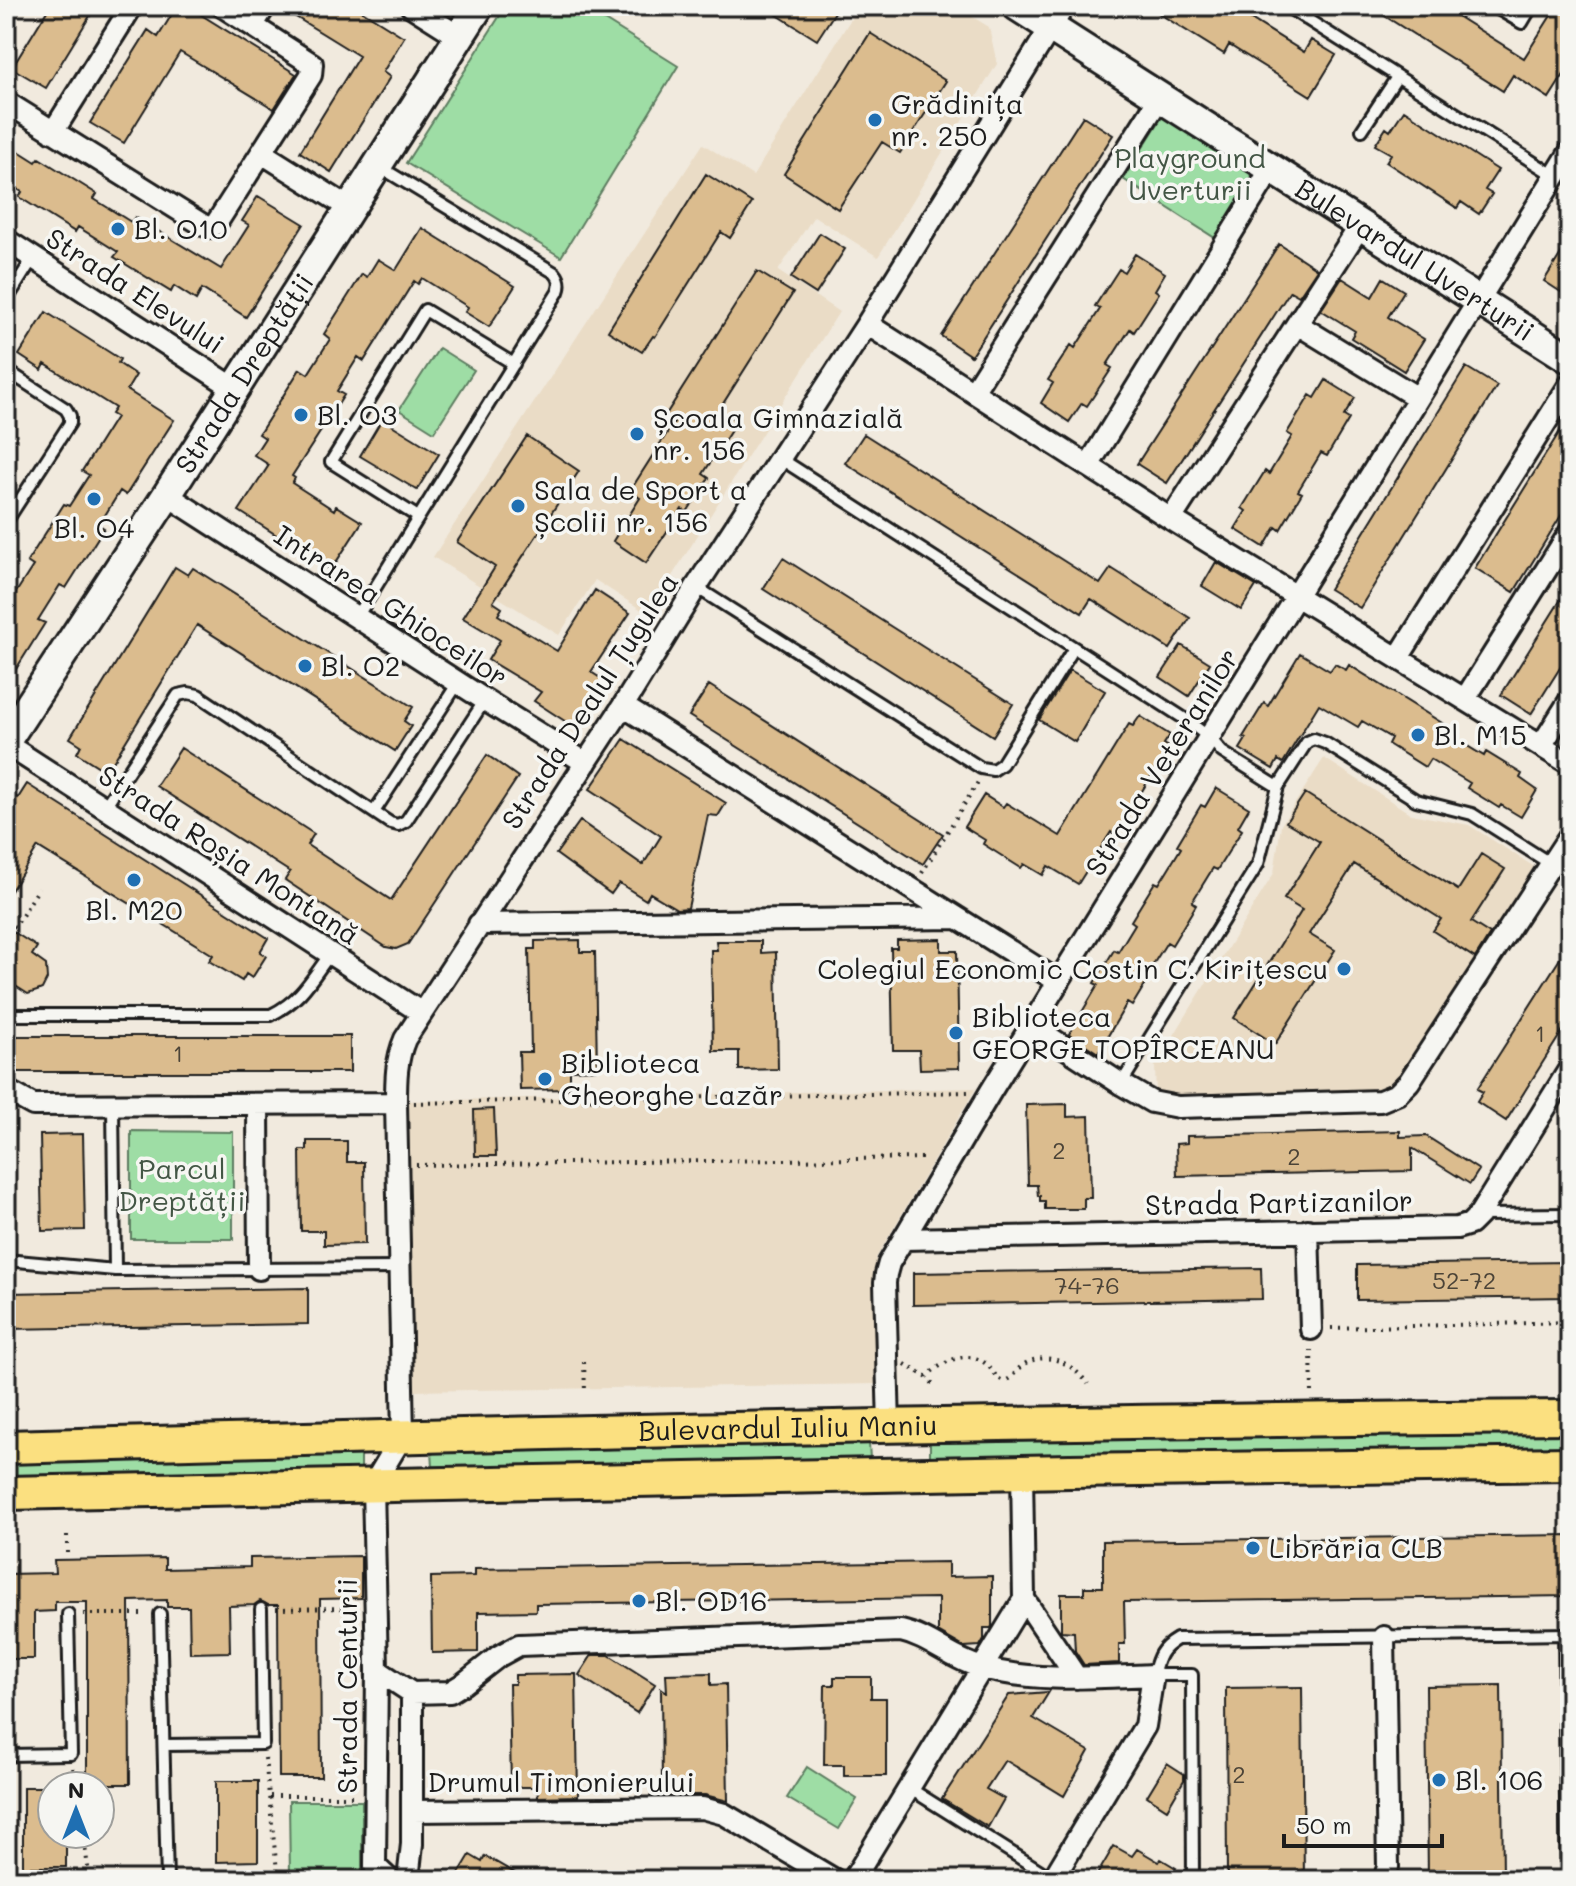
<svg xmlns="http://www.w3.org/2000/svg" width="1576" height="1886" font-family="Mali,sans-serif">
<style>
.built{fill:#eadcc6}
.green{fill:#9edda5;stroke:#5d7c60;stroke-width:2}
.building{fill:#dbbc8e;stroke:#1c1c1c;stroke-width:2}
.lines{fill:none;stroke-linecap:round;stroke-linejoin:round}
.lane-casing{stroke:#1c1c1c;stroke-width:16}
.street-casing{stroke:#1c1c1c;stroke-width:26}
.secondary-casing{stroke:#1c1c1c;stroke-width:34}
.primary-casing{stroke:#1c1c1c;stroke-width:38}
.path{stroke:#1c1c1c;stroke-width:4;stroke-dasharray:2 6;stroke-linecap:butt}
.lane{stroke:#f6f6f2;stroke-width:10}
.street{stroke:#f6f6f2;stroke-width:20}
.secondary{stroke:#f6f6f2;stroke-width:28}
.primary{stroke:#fbe080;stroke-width:32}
.poi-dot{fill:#1f6fb2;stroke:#f6f6f2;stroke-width:3}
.labels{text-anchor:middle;stroke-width:7;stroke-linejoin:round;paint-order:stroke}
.number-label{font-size:24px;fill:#4c4438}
.poi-label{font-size:28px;fill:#1c1c1c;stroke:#f6f6f2;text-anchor:start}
.park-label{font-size:28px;fill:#435645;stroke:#f6f6f2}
.street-label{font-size:28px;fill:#1c1c1c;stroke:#f6f6f2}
</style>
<rect width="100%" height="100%" fill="#f1eade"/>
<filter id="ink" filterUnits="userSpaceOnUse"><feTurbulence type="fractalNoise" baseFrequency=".0125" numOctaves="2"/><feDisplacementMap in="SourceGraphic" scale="16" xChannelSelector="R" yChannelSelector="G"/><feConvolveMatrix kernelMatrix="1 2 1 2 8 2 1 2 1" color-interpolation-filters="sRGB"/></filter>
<g filter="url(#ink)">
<path class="built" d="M859,6H955L989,27L997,64L878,257L814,216L778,271L839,312L648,614L595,580L559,635L433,557L703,144L753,176Z
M1324,758L1411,814L1469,825L1536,868L1409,1073L1397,1085L1368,1095L1156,1097L1155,1066L1274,873L1281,825Z
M976,1088L876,1258L879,1384L410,1391L405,1101Z"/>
<path class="green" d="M506,6H582L678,66L561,257L406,163Z
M1166,111L1258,170L1215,238L1123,179Z
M439,348L474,370L434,432L399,410Z
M131,1131L233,1132V1239H131Z
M1570,1430V1447L930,1459V1443Z
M869,1443L870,1459L433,1467L432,1451Z
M361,1453V1471L6,1477V1458Z
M807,1767L857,1799L839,1829L787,1798Z
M289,1801H362V1878H290Z"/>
<path class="building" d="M50,6H96L46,88L12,68Z
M177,6H187L296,74L274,109L180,52L124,143L90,123L148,30L158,37Z
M278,6H354L404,37L383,72L390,77L331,172L300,152L359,56Z
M763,6H839L817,40Z
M1147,6H1210L1221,13L1226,6H1230L1304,52L1311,40L1336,55L1311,96L1229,45L1224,54Z
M1369,6H1441L1524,58L1557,6H1562L1570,11V65L1549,98L1513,75L1503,91Z
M870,33L946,81L900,153L882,142L838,209L784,174L826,107L824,106Z
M1404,110L1498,170L1485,190L1492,194L1479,214L1461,202L1457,208L1386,162L1391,154L1375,145L1386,128L1390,131Z
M1083,116L1113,135L971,356L941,336Z
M6,143L36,162L39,158L97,194L94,199L131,222L135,217L221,269L249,225L242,221L258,196L304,224L246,317L202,289L196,300L174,286L171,292L114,257L118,252L78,227L75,232L19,197L22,192L6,182Z
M706,174L752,203L730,238L721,232L655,337L653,336L642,352L608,331Z
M422,228L515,286L489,327L465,312L468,307L422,278L418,284L414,281L364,361L358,357L337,391L344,395L292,476L295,478L292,483L334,510L336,506L362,522L331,570L239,511L269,465L254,455L265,438L259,434L300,369L308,374L330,339L324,334L362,274L367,277L378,259L396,270Z
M820,233L845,249L816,294L791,278Z
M1570,239V298L1544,281Z
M1279,244L1317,269L1299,296L1290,291L1167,483L1137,464Z
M1135,254L1165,273L1155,290L1159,293L1134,332L1130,329L1107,365L1112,368L1087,406L1082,403L1069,422L1041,403L1053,383L1048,380L1071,345L1075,348L1100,309L1095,306L1119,269L1124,272Z
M757,271L793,293L719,410L737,421L703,474L709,478L687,512L682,509L646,563L613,541L640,498L630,491L674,422L665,416Z
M1342,278L1372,297L1383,278L1404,291L1388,317L1424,339L1404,371L1351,338L1355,331L1321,310Z
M46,312L120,359L118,363L136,375L127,390L174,420L126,495L120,491L99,525L104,528L66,588L60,585L38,620L45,623L6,685V608L33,566L27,562L64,504L69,506L89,475L82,471L116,417L111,414L115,408L45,364L42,370L19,355Z
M1466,367L1497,386L1360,608L1329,589Z
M1326,380L1355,398L1344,416L1349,419L1327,456L1321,453L1298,491L1302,493L1280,530L1276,527L1264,547L1235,529L1246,511L1242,508L1265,471L1269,474L1292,436L1287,433L1310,395L1315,398Z
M1570,415V501L1514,592L1475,568Z
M382,419L439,454L417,490L360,456Z
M864,434L1100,584L1111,568L1190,618L1170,649L1091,599L1082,613L845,463Z
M527,436L579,471L493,602L502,608L498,615L557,651L595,590L630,613L591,672L605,681L574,727L534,701L541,692L488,660L500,640L463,618L495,567L457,542Z
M783,558L1013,704L993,736L763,589Z
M1216,562L1256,586L1241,610L1202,586Z
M175,567L188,575L193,568L413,707L404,721L411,726L395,751L197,625L107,772L77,753L81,745L70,738Z
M1570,585V652L1531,714L1501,695Z
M1181,645L1210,663L1189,696L1160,677Z
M1300,653L1330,671L1335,664L1346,670L1349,665L1450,728L1446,733L1484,756L1486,752L1522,774L1520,778L1537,790L1521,817L1501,805L1499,808L1467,788L1470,783L1430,759L1425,767L1388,744L1391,738L1362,721L1358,727L1319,704L1283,763L1278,760L1273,769L1240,749L1246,739L1243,737L1264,703L1268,706Z
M1070,670L1105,691L1075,742L1039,720Z
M709,685L943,834L923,864L689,716Z
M1140,716L1170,735L1164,744L1169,747L1115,835L1111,832L1078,884L1048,866L1043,875L1024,864L1021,868L983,844L985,840L964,827L984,795L1003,807L1006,803L1060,836L1129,724L1133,726Z
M624,739L726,803L718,816L708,815L688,908L677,909L650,893L646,900L619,883L611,894L556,854L580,821L643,865L661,836L590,789Z
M181,748L314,834L307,845L391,900L487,755L518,777L408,944L396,949L386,947L285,880L290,872L156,786Z
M27,784L268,938L260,952L266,956L252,978L246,974L242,981L209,961L213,955L38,847L6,899V804L12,794L18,798Z
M1216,788L1249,808L1238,827L1242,830L1217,870L1213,868L1192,902L1196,905L1172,945L1167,942L1149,971L1152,973L1132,1006L1127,1003L1098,1053L1069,1034L1098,985L1094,983L1114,950L1118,952L1135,924L1131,921L1155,882L1159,884L1181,848L1177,845L1201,805L1205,807Z
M1305,793L1458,890L1481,854L1505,869L1471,922L1490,934L1475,958L1433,931L1441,919L1354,864L1309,934L1335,950L1275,1044L1234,1018L1302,910L1284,899L1320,842L1286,822Z
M6,927L37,947L32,955L46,965L47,979L42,989L37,991L28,994L6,980Z
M941,939V951H957L959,1068L920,1069L919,1050H893L891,948H897V940Z
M580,940V952H595L597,1069L570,1070V1089L520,1090L519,1052H531L529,949H535V941Z
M716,941H761V953L776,952L778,1069L739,1070V1051H713L711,950H717Z
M1570,943V1019L1506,1121L1477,1102L1483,1092L1477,1089Z
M6,1036H350V1072H6Z
M1067,1104V1117L1089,1116L1091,1198H1084V1209H1045V1201H1040V1196H1038L1037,1185H1028L1026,1105Z
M494,1109L496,1156H475L474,1110Z
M1400,1131V1137L1426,1136L1479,1170L1470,1184L1412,1148V1171L1177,1176L1176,1144L1187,1143V1136Z
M83,1134L85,1230L42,1231L40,1135Z
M307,1141H347V1162H364L365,1244L324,1245V1231H301L300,1150H307Z
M1570,1262V1297L1357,1300V1265Z
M1261,1268L1262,1299L913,1305V1273Z
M308,1288V1324L6,1329V1293Z
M1570,1535V1596L1124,1602L1125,1644H1119V1663L1084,1665L1075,1651L1074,1632L1061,1631V1594H1084V1587H1103V1541Z
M361,1556V1598L320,1599L321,1777H279L278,1605H268L260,1601L254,1605L229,1606L230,1652L190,1653L189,1607H167V1600L129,1601L130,1784H87V1602H55V1611L34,1612V1659H6V1574L55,1573L54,1560L165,1558V1569L250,1567V1558Z
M948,1562V1577L992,1576V1626L991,1628H984V1639L980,1646L964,1647L938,1632V1598L536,1604V1611L478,1612V1652L432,1653L431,1577L474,1576V1569Z
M592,1655H609L655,1684L637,1713L579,1675Z
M711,1673V1685L726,1684L728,1801L705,1795H689V1784H662L661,1688L667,1692L666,1674Z
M576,1674L578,1796L538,1797L537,1787H511L509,1684H515V1675Z
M834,1677H871V1698H886V1776H844V1765H824L825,1685H834Z
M1501,1685L1503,1880H1428L1426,1686Z
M1302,1687L1304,1880H1227L1226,1688Z
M1049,1692L1033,1718L1089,1751L1064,1796L1005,1760L986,1789L1004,1799L988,1827L942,1799L1009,1695Z
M1167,1763L1184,1774V1780L1167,1809L1147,1796Z
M216,1781H258V1861L216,1862Z
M23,1787H52V1834H66V1867H23Z
M1114,1846L1132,1856L1137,1849L1159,1862L1161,1859L1176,1868L1174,1871L1185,1877V1880H1094Z
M470,1855L482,1862L485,1856L527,1880H455Z"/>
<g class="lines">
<defs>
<path id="lane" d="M1286,6L1555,176
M1493,6L1522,23L1532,6
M1306,19L1315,6
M1362,130L1397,77
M6,301L33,258
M6,370L66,409L70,416V423L6,522
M781,459L1185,719L1210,738L1222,752L1278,787
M418,517L331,462L425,310L514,364
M696,587L981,768L993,770L1002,764L1074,648
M357,617L558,292C561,284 560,279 555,273L380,167
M104,808L178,695L188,693L198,695L390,823L398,825L406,821L485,700
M374,812L458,683
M6,1015H271C301,1000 311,980 330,954
M1121,1084L1258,864L1278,787L1307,742L1314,739L1325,743L1416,800L1472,814L1551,864
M113,1106L115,1270
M1480,1215L1570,1214
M6,1260L115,1270L399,1268
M160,1614L167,1880
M1564,1634L1567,1880
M164,1745L263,1744L261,1609
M6,1755L71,1754L68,1614
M909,1788L1055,1880
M1193,1880L1192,1675H1153C1158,1657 1160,1649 1177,1639L1570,1634"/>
<path id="street" d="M411,6L460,37
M253,25L265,6
M6,102L203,225L210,227L216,224L311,75L312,64L222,6
M53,132L132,6
M262,153L351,209
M6,240L234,388
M867,324L1171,519L1570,764
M1297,324L1418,398
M973,392L1160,97
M1088,466L1271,169
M167,495L485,700L586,763
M1171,519L1360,226
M1398,658L1570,384
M1465,699L1570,532
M623,706L1059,982
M6,744L422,1013
M1541,746L1570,700
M479,924L958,918
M1032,1026L1121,1084L1152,1102L1178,1107L1380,1101L1397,1094L1409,1082L1570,835
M6,1090L33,1105L396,1103
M258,1105L259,1269
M1308,1230L1311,1329
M903,1239L1457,1228L1470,1224L1479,1215L1570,1068
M889,1427L885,1283L886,1274L889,1263L991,1091L1570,152
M1022,1472L1024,1599
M1024,1599L1077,1678
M377,1670L412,1693L450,1692L463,1684L499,1656L519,1645L901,1631C929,1637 951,1659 980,1667C1033,1683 1099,1677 1153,1675L1145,1726L1053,1879
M412,1811L702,1808L724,1814L835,1880
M390,1880L375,1866L377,1670L373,1485L403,1435L396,1103C396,1080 396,1060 405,1039L623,706L696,587L867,324L1064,6
M408,1880L412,1844V1693
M853,1880L1024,1599
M1384,1880L1388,1867L1384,1637"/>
<g id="secondary">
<path id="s1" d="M1017,6L1570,359"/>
<path id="s2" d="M6,741L167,495L479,6"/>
</g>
<g id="primary">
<path id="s3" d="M6,1447C527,1432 1049,1421 1570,1417"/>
<path d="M6,1493L1070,1471L1570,1464"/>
</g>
</defs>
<use href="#lane" class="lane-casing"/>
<use href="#street" class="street-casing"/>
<use href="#secondary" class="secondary-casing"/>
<use href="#primary" class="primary-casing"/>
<path class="path" d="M922,873L978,782
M6,922L15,927L39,888
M414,1103L969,1092
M416,1165L927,1158
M1331,1328L1570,1322
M1311,1350L1312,1393
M584,1362L585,1391
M905,1364L926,1377L936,1387
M926,1377C943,1361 971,1346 990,1368C996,1375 996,1378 1004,1381C1014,1378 1016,1369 1024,1364C1049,1350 1073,1364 1088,1384
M67,1535V1560
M276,1609L355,1608
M83,1614H146
M265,1758L278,1880
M73,1768L76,1786
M270,1796H357
M83,1834L90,1880"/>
<use href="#lane" class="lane"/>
<use href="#street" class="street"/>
<use href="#secondary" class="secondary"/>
<use href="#primary" class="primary"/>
</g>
</g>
<g class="poi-dot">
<circle cx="875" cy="120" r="8"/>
<circle cx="118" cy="229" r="8"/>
<circle cx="301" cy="415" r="8"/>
<circle cx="637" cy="434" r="8"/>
<circle cx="94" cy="499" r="8"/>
<circle cx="518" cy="506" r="8"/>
<circle cx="305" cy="666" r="8"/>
<circle cx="1418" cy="735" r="8"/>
<circle cx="134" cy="880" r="8"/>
<circle cx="1344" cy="969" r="8"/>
<circle cx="956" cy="1033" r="8"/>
<circle cx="545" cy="1079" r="8"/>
<circle cx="1253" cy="1548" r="8"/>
<circle cx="639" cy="1601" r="8"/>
<circle cx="1439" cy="1780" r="8"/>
</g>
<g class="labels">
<g class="number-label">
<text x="1540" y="1042">1</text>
<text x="178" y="1062">1</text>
<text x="1059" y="1159">2</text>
<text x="1294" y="1165">2</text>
<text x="1464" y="1289">52-72</text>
<text x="1087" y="1294">74-76</text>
<text x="1239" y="1783">2</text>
</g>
<g class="poi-label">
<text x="891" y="114">Grădinița<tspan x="891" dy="32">nr. 250</tspan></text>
<text x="134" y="239">Bl. O10</text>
<text x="317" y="425">Bl. O3</text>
<text x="653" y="428">Școala Gimnazială<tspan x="653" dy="32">nr. 156</tspan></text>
<text x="534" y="500">Sala de Sport a<tspan x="534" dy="32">Școlii nr. 156</tspan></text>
<text x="94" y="538" text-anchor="middle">Bl. O4</text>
<text x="321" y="676">Bl. O2</text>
<text x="1434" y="745">Bl. M15</text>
<text x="134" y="920" text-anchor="middle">Bl. M20</text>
<text x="1328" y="979" text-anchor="end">Colegiul Economic Costin C. Kirițescu</text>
<text x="972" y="1027">Biblioteca<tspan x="972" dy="32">GEORGE TOPÎRCEANU</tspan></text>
<text x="561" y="1073">Biblioteca<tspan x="561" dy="32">Gheorghe Lazăr</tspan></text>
<text x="1269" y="1558">Librăria CLB</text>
<text x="655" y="1611">Bl. OD16</text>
<text x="1455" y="1790">Bl. 106</text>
</g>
<g class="park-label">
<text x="1190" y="168">Playground<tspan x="1190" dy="32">Uverturii</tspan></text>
<text x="182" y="1179">Parcul<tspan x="182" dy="32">Dreptății</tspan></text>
</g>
<g class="street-label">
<text dy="10" stroke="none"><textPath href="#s1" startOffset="472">Bulevardul Uverturii</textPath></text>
<text transform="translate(135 291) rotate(33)" y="10">Strada Elevului</text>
<text dy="10" stroke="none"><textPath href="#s2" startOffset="438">Strada Dreptății</textPath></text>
<text transform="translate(391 606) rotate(33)" y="10">Intrarea Ghioceilor</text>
<text transform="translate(590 701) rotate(-57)" y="10">Strada Dealul Țugulea</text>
<text transform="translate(1162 762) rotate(-58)" y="10">Strada Veteranilor</text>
<text transform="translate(229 855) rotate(33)" y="10">Strada Roșia Montană</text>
<text transform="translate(1279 1203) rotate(-1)" y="10">Strada Partizanilor</text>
<text dy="10" stroke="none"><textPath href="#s3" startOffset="782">Bulevardul Iuliu Maniu</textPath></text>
<text transform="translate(347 1686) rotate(-90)" y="10">Strada Centurii</text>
<text x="561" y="1792">Drumul Timonierului</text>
</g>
</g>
<rect width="1576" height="1886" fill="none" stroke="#f6f6f2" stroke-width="32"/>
<rect x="16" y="16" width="1544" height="1854" fill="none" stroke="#1c1c1c" stroke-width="3" filter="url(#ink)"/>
<g transform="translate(76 1810)"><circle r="38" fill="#f6f6f2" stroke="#9f9f9c" stroke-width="2"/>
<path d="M0-6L14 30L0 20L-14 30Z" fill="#1f6fb2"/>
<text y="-12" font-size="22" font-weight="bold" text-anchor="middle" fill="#1c1c1c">N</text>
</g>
<path d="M1284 1834v12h158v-12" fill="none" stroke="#1c1c1c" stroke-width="4"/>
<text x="1296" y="1834" font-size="24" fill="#1c1c1c" stroke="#f6f6f2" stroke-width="6" paint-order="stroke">50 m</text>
</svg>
